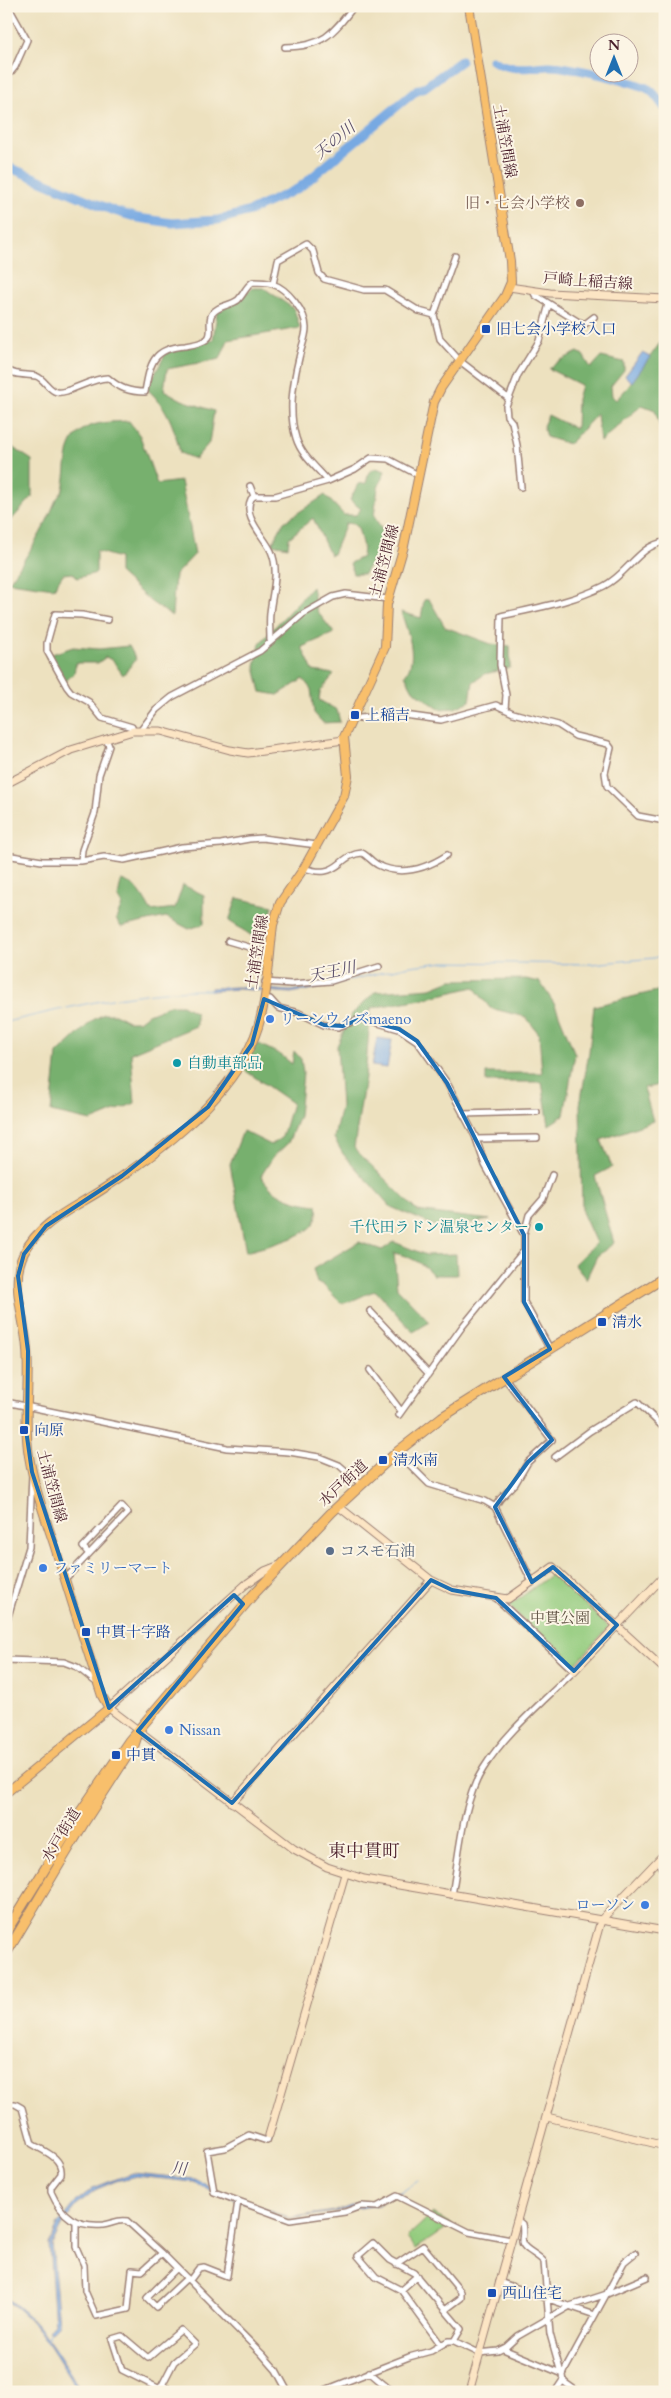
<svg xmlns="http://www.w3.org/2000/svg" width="671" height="2398" font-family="Cardo,'Noto Serif JP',serif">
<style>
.green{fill:#94cc7f;stroke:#6f7655}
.forest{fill:#77b06e;stroke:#60684c}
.water{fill:#77a9e2;stroke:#606486}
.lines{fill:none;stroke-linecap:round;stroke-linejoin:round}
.stream{stroke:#77a9e2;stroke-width:1}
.river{stroke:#77a9e2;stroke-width:9}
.street-casing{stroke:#9c8075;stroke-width:8}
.secondary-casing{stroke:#9c8075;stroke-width:9}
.primary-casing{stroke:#9c8075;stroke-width:10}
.highway-casing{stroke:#9c8075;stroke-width:11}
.street{stroke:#fff;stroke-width:5}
.secondary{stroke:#fce5c4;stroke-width:7}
.primary{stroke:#f8bf6c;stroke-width:8}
.highway{stroke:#f8bf6c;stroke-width:9}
.marked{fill:none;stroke:#1f6fb2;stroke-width:4;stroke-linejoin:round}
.education-dot{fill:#8d6e63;stroke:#fcf5e5;stroke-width:2}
.transit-dot{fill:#1a4fb4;stroke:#fcf5e5;stroke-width:2}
.shop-dot{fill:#3f7fe0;stroke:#fcf5e5;stroke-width:2}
.culture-dot{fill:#0f9aa8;stroke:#fcf5e5;stroke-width:2}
.service-dot{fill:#5c6f8a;stroke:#fcf5e5;stroke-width:2}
.labels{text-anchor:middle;stroke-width:4;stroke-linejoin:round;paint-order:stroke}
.street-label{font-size:15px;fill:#4a1f2b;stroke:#fcf5e5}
.education-label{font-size:15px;fill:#785e54;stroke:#fcf5e5;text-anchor:end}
.transit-label{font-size:15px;fill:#164399;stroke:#fcf5e5;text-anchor:start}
.shop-label{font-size:15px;fill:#366cbe;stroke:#fcf5e5;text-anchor:start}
.culture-label{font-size:15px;fill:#0d838f;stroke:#fcf5e5;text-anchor:start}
.service-label{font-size:15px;fill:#4e5e75;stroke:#fcf5e5;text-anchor:start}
.park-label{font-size:15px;fill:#605344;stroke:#fcf5e5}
.water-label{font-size:16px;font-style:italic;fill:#5a4f6b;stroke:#fcf5e5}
.quarter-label{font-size:18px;fill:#4a1f2b;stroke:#fcf5e5}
</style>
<rect width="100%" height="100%" fill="#fcf5e5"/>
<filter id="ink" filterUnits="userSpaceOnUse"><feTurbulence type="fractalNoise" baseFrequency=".02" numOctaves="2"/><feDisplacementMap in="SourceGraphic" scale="10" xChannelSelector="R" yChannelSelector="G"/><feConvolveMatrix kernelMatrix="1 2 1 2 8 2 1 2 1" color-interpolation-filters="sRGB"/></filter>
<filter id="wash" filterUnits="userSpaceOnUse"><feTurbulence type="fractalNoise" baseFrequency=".0096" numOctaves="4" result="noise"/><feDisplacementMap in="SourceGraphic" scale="20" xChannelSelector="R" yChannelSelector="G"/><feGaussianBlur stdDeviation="1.12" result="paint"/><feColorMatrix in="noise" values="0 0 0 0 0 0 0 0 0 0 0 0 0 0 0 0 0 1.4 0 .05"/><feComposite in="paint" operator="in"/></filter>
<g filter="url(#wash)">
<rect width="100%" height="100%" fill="#ede1bf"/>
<path class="green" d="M552,1574L609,1627L573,1667L509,1606Z
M432,2214L452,2224L416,2249L407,2237Z"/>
<path class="forest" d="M253,288H264L294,309L300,328L228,340L220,359L167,369L164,390L182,400L214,411L209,443L195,459L180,453C174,426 168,408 147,389L167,351L213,340L217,313Z
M665,336V443L655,410L642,405L600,442L597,414L569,444L546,437L543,426L548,415L576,429L577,399L581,385L549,369L559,361L578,352L583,355L591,368L601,357L624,362V370L611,386L612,396L616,400L628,387Z
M129,421L140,436L157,484L181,481L195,554L175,575L172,616L151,602L119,573V558L96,551V573L77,578L73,573L63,574L54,588L9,582C27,556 44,531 55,502C57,497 62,494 63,489C68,469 63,445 81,431C94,421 114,422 129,421Z
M6,443L32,460V497L6,526Z
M376,468L385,471L378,488L374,516L384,534L382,545L364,574H353L350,563L362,557L363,547L358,528L353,524L346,523L333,554L330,555L313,518L289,538L288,547L272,544L284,522L325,495L344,515H356L361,509L350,500L358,484L366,483L369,472Z
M312,587L317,611L334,633L302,647L313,671L334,674L320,692L319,700L337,710L340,722L323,723L314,713L311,689L303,679L278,695L261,692L255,667L260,643Z
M429,599L445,627L491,644L510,646V668L485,674L473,682L470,701L455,708L439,709L413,690L405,675C419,657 407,631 401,612L421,618L424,600Z
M129,646L136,659L123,675L113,661L106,657L98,663H76L74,673L64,683L46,656L73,647L99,649Z
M121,880C137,884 143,897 151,911L175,908L183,885L204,895V924L189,929L166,917L121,927L116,919L122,905L118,898Z
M237,898L273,906L263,943L229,921Z
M526,979L540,982L555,1005L575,1054L564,1115L549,1125L542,1082H486V1073H542L539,1034L526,1017L490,1008L474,987L427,998L371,1008L365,1077L354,1148L417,1211L490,1220L440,1228L391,1207L343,1154L334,1138L341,1106L337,1046L351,1015L375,992L431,988L451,980Z
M665,989V1084L644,1088L653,1121L601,1140L612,1167L595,1176L614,1243L597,1256L586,1279L574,1264L596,1243L582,1212L580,1105L589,1052L594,1006Z
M170,1005H182L196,1013V1026L131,1053L135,1103L91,1121L51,1112L57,1054L93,1020L104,1014H115L128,1021H139L148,1014Z
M257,1043L281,1055L292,1064L294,1051L301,1059L303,1073L299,1116L288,1143L273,1157L261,1176C274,1197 294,1202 317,1205C318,1210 317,1220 314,1224C305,1238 262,1247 246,1252L230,1164L243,1131L271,1145L282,1137L292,1103L243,1069Z
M359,1242L382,1250L394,1242L426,1255L456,1254L457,1275H433C423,1263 409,1256 394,1253L397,1288L430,1322L413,1332L376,1291C364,1293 353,1303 341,1303L322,1284L317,1283L313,1269Z"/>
<path class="water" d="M642,353L650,357L632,382L625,376Z
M337,982V984L331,986L291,993L238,989L211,991V988L238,987L291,991Z
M377,1038L392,1040L387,1068L372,1066Z
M132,2173L195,2179L220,2192L289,2218L340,2210L359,2203L378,2205L397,2193L400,2192L401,2194L391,2197L379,2205L289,2219L210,2190L194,2182L136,2176L116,2181L95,2190L79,2203L61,2226L52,2244L59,2324L51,2332L48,2330L55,2323L49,2244L58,2225L77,2201L93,2188Z
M6,2298C41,2320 60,2358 82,2392H79C59,2362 38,2318 6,2301Z"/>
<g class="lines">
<path class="stream" d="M337,983L410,966L444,962L591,964L654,958L665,954
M6,1022C76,1006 140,989 212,990
M400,2193L418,2181
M48,2338L49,2332"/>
<path class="river" d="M492,60C511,72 528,67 548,66C564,65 638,82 650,90C656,95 660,102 665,108
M6,166L114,211L138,218L172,223L218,220L250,211L299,188L418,89H422L461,61"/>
</g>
</g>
<g filter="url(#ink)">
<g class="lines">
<defs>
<path id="street" d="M285,47C322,47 333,34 354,6
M6,78L15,67L27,40L8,6
M273,284L278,260L306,244L313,251L319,273L324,279L364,290H385L419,311L434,315L440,339L460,361L508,398
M533,291L535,295L577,321L585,324L594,317
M434,315L455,256
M6,369C15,376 25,374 36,376C45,379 48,390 57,392C66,395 93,377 108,378C119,388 129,392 145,392C150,363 153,348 185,346C192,345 201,344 207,339C214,334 207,321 212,314C218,305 230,306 238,300C244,294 246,286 253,282C259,282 266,282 272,284C287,288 306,312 306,328C306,337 301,348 299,358C293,383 288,412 296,438C301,455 317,468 328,481
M250,486L254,496
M521,487L517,445L512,422L507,416L506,406L518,375L539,341L549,304
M108,620L82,615L55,614L47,643V651L67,687L71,692L89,702L102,718L132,727L133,731
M270,640C270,631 269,622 270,613C272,592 280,572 271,551C264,536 242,517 251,499L254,496H275L328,481L355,469L371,458L388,459L418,475
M505,709L506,695L500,665L501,616C536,608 572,602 604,586C627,575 639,545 665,542
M351,719L397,714L441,720L496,705L513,713L558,725L575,736L608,744L611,748L605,773L607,786L638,816L665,821
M141,730L156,710L172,697L260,651L303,614L333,597L346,594L388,599
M6,855L42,861H81L104,857L124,860L182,847L221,844L249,839L262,838L317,845
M81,861L82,850L95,813L99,775L109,746L106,739
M304,868C310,870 319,872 325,871C340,869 344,854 362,853C368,856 372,862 378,865C402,877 427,868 447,855
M228,941L269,953
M265,982L291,984L331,981L379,966
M264,999H270L278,1008L299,1013L324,1025L338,1027L360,1019L368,1020L399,1029L417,1041L447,1083L475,1136L485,1165L524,1235V1302L550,1349
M463,1114L537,1112
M476,1139L537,1138
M524,1234L529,1215L543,1199L552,1175
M370,1311L428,1373
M370,1370L401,1411
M6,1402L227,1448L289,1452L319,1457L339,1465L362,1485
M399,1415L462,1327L522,1253
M397,1452L429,1484L485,1501L495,1507L532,1582
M555,1457L590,1431L637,1402L665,1429
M495,1507L500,1499L515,1484L528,1462L552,1440L504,1377
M65,1579L128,1513L122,1506L83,1547L89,1554
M6,1623L29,1547L32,1474
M6,1660L64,1662L77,1667L97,1683
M658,1860L664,1870L665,1882
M452,1895C459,1857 462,1802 483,1769C506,1732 543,1702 574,1671L496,1598
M6,2104H15L22,2108L32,2144C43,2151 63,2157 61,2174L51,2187V2192C62,2217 76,2227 103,2225C111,2224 119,2219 127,2221L162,2253L262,2354L276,2370L288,2392
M269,2135L267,2141L249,2135L225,2148L207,2151L214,2192L290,2220L345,2212L361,2206L377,2207L397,2196L469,2232L511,2240
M517,2220L522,2224C524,2230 522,2236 522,2242C523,2249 539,2255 544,2262L550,2334L561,2373
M76,2222V2247L84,2265L85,2291L96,2316L128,2309L132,2270L142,2271L162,2253
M396,2264L423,2246L461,2292V2298L445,2310L461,2329L454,2341
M177,2268L147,2298L156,2307L187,2278
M190,2280L199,2268L204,2267L227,2276L238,2201
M499,2282L595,2315
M401,2290L417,2276
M181,2330L195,2344L174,2362L160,2389L122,2370L112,2339L122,2336L148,2358Z
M441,2345L401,2290L376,2277L358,2256L373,2243L390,2260L414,2273L445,2310
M503,2349L563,2374
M369,2372L393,2392
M163,2385L173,2392
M320,2392L409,2357L431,2351L448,2341H454L479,2353L498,2351L506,2347L518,2336L570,2306L607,2294L647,2277
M555,2392L563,2380
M578,2392L564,2382L563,2375L566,2368L624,2262L635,2253"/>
<path id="secondary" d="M509,287L550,293L665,299
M6,784L71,750L133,731H161L230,750L248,753L344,740
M338,1506L431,1580L452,1590L508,1599L553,1567L665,1670
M280,1565L265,1571L245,1585L109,1708L294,1849L327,1867L364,1879L665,1931
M574,1671L665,1575
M232,1803L431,1580
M547,2117L665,2146
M269,2135L345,1874
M469,2392L601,1920L665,1853"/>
<path id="primary" d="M6,1793L109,1708L102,1696C86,1646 70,1597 55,1547C45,1517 34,1487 29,1456C23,1421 30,1385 27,1349C25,1318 9,1282 24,1253C40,1221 76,1207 103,1189C161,1152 236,1095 258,1027C268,996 269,957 273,925L280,903L304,868L344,796L348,776L344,737L385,647L387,604L404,546L434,402L441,388L505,296L511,282L510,261L469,6"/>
<path id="highway" d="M6,1932L77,1817L129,1741L253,1595L332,1512L397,1452L442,1417L665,1277
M6,1954L85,1821L134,1745L137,1736"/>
</defs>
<use href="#street" class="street-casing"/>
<use href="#secondary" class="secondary-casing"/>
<use href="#primary" class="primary-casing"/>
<use href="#highway" class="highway-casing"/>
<use href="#street" class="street"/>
<use href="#secondary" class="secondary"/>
<use href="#primary" class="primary"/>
<use href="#highway" class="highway"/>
</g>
</g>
<path class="marked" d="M264,999L324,1025L343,1026L360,1019L399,1029L417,1041L447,1083L524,1235V1302L550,1349L504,1377L552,1440L528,1462L495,1507L532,1582L553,1567L617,1625L574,1671L496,1598L452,1590L431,1580L232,1803L138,1731L243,1604L234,1595L109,1708L32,1472L27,1437L28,1351L18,1276L24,1254L46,1226L122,1176L208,1107L252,1044Z"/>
<circle class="education-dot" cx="580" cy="203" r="5"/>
<g class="transit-dot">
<rect x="481" y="324" width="10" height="10" rx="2.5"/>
<rect x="350" y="710" width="10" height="10" rx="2.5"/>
<rect x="597" y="1317" width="10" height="10" rx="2.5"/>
<rect x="19" y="1425" width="10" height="10" rx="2.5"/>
<rect x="378" y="1455" width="10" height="10" rx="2.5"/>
<rect x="81" y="1627" width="10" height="10" rx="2.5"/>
<rect x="111" y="1750" width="10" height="10" rx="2.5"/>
<rect x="487" y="2288" width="10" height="10" rx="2.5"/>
</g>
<g class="shop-dot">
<circle cx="270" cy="1019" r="5"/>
<circle cx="43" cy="1568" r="5"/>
<circle cx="169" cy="1730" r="5"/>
<circle cx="645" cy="1905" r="5"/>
</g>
<g class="culture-dot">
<circle cx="177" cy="1063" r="5"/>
<circle cx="539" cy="1227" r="5"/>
</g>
<circle class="service-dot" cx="330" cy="1551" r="5"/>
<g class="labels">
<g class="street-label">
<text transform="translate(505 141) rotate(80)" y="5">土浦笠間線</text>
<text transform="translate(588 281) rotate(4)" y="5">戸崎上稲吉線</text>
<text transform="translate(384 561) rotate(-75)" y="5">土浦笠間線</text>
<text transform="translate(257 952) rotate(-81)" y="5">土浦笠間線</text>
<text transform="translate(343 1483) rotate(-43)" y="5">水戸街道</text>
<text transform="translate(52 1486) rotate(75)" y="5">土浦笠間線</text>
<text transform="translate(61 1835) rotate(-59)" y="5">水戸街道</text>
</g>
<g class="education-label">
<text x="570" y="208">旧・七会小学校</text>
</g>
<g class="transit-label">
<text x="496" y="334">旧七会小学校入口</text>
<text x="365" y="720">上稲吉</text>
<text x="612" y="1327">清水</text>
<text x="34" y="1435">向原</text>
<text x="393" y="1465">清水南</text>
<text x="96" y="1637">中貫十字路</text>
<text x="126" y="1760">中貫</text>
<text x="502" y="2298">西山住宅</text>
</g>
<g class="shop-label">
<text x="280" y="1024">リーンウィズmaeno</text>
<text x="53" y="1573">ファミリーマート</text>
<text x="179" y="1735">Nissan</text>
<text x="635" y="1910" text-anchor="end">ローソン</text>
</g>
<g class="culture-label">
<text x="187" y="1068">自動車部品</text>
<text x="529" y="1232" text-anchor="end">千代田ラドン温泉センター</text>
</g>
<g class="service-label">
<text x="340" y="1556">コスモ石油</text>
</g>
<g class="park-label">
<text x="560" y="1623">中貫公園</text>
</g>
<g class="water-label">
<text transform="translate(334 140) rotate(-40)" y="6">天の川</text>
<text transform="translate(332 971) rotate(-12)" y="6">天王川</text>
<text transform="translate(179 2168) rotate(5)" y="6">川</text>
</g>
<g class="quarter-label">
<text x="364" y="1857">東中貫町</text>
</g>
</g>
<rect width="671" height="2398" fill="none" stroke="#fcf5e5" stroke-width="25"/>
<g transform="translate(614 58)"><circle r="24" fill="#fcf5e5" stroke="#b59f9b"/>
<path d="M0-4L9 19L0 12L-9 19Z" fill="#1f6fb2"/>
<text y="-8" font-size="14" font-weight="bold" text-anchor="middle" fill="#4a1f2b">N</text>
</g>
</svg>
